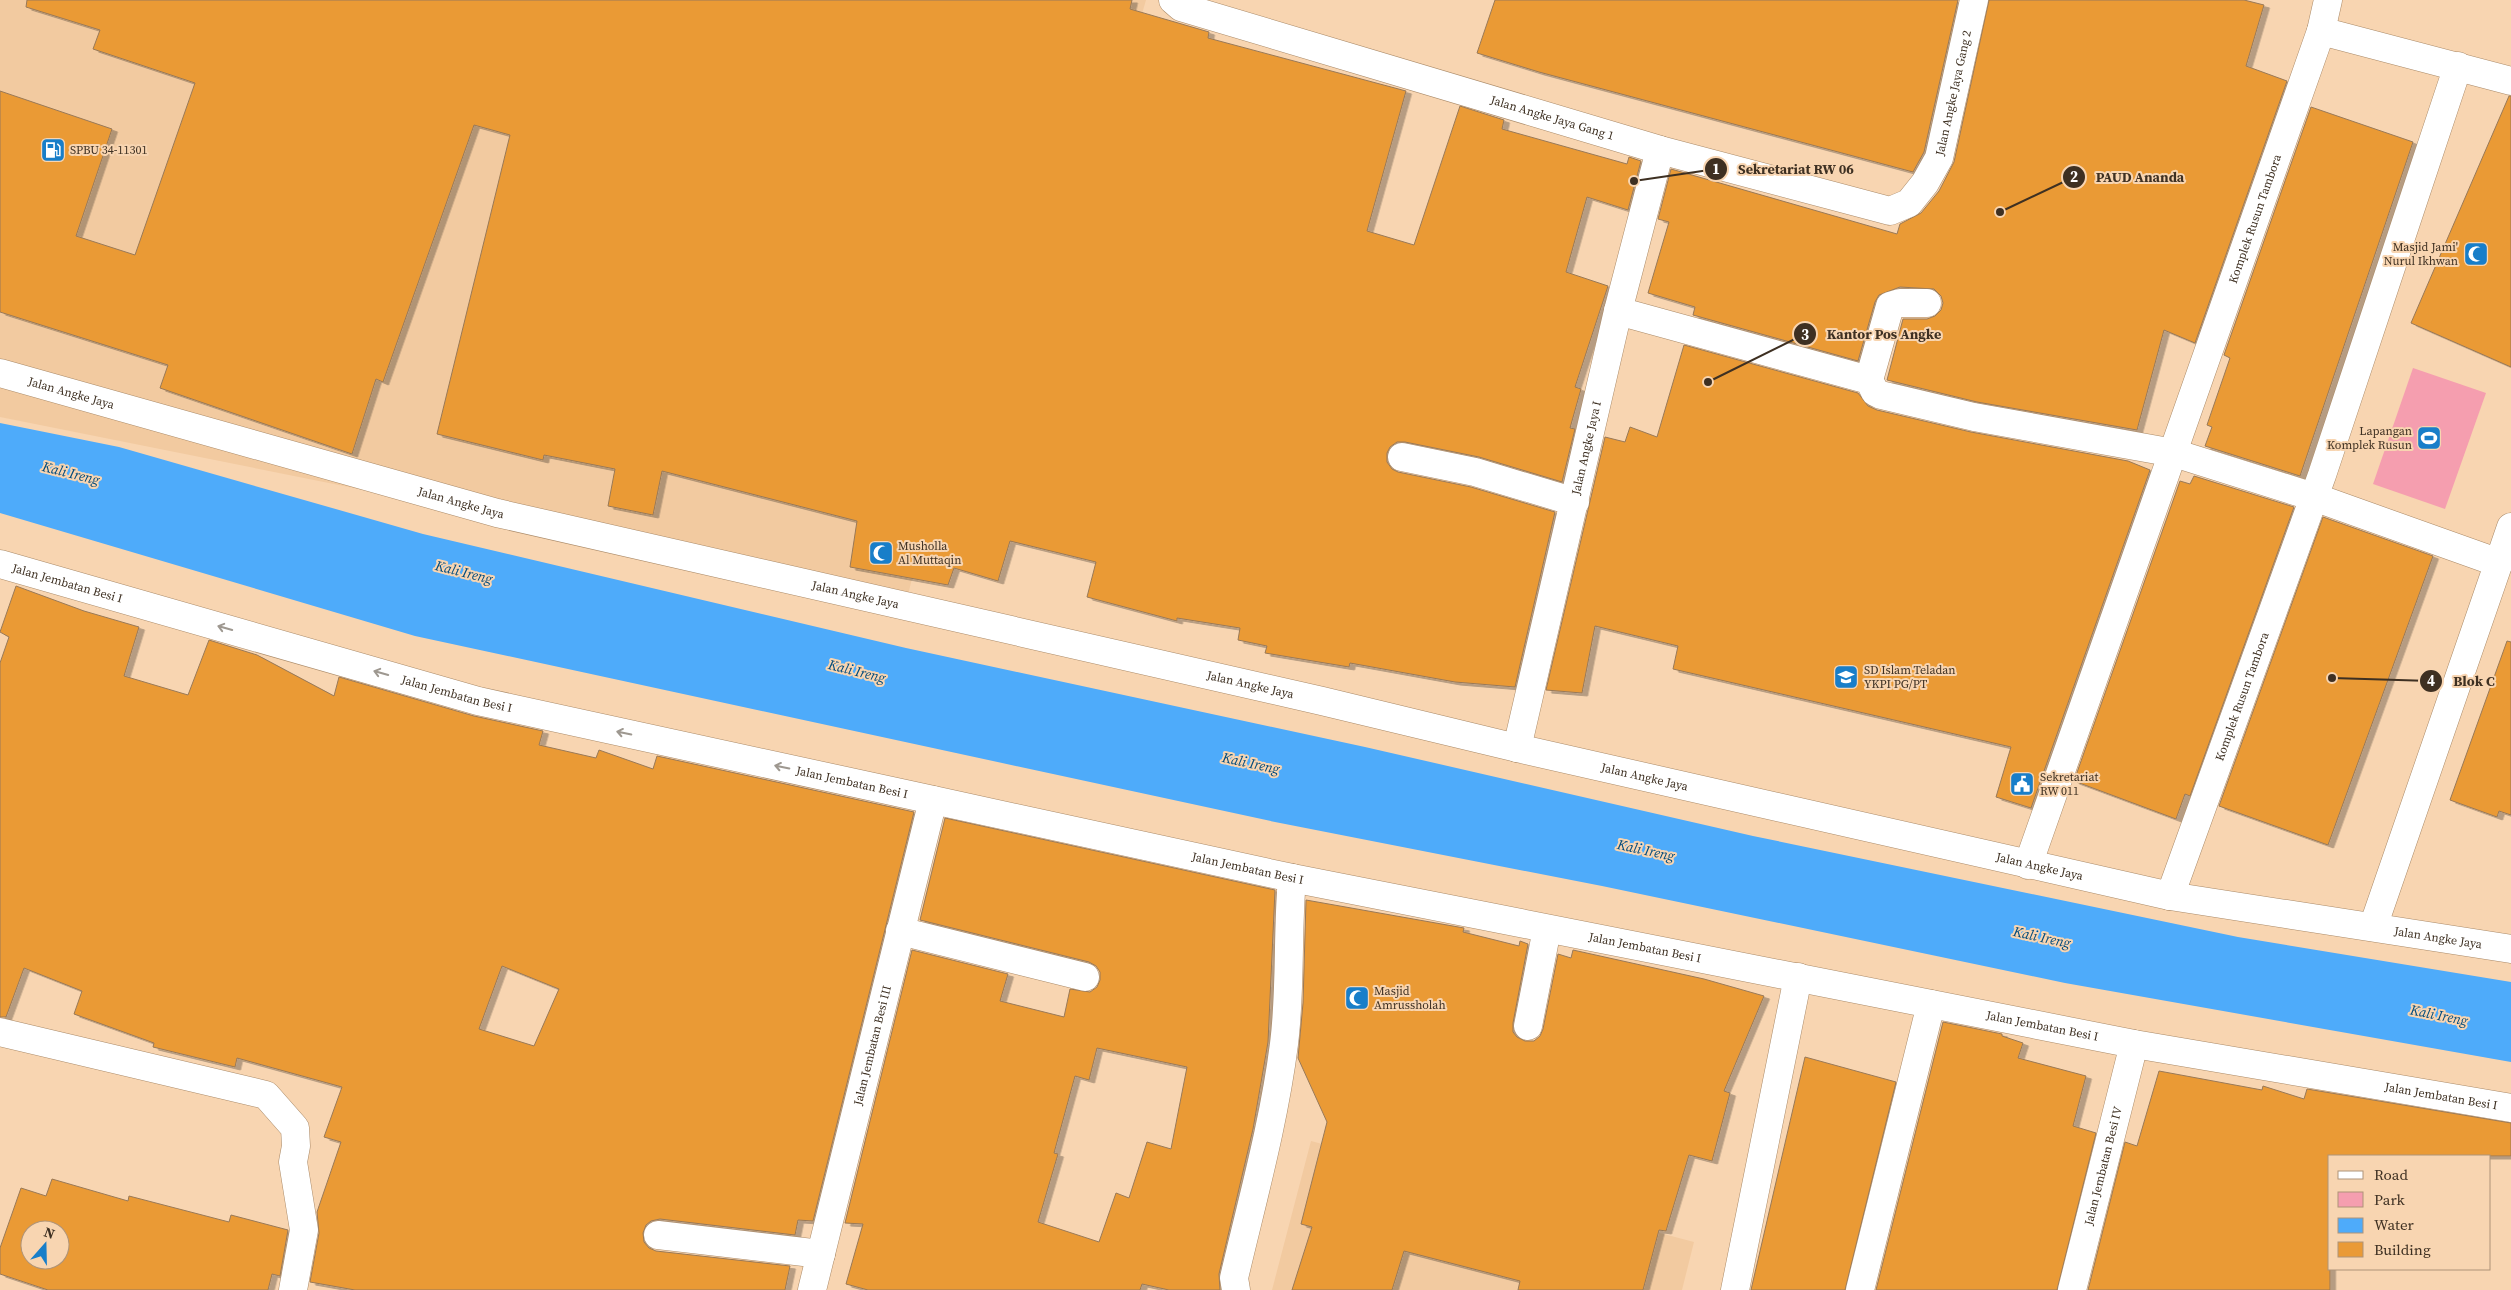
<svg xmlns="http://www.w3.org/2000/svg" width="2511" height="1290" font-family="'Source Serif 4',serif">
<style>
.built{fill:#f2caa0}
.green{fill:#f59eaf}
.water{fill:#4eabfa}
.building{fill:#ea9a36;stroke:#997957;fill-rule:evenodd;filter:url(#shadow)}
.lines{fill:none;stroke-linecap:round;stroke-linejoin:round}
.minor-casing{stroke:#aa8a68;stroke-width:29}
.minor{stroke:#fff;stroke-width:28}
.oneway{stroke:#9e9890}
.labels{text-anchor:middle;stroke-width:4;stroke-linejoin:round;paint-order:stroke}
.street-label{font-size:12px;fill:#3e3022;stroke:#f8d5b1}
.poi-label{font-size:12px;fill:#3e3022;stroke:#f8d5b1;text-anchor:start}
.water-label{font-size:14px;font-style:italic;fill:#004a7c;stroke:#f8d5b1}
.leader{fill:none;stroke:#3e3022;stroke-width:2}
.callout-dot{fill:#3e3022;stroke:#f8d5b1;stroke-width:2}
.mark-label{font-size:15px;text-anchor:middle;font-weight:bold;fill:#fff}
.callout-label{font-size:14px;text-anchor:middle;font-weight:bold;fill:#3e3022;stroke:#f8d5b1;stroke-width:4;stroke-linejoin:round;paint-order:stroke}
</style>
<defs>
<filter id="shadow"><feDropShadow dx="5.5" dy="3" stdDeviation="0" flood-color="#0004"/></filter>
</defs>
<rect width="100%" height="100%" fill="#f8d5b1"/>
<path class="built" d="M0,0H1146L1048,339L976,317L907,599L0,417Z
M1311,1141L1694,1242L1682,1290H1272Z"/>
<path class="green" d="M2413,368L2486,393L2445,509L2373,484Z"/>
<path class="water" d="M0,423L119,447L423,534L906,648L1365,747L1753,836L2238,937L2511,982V1062L2065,983L1602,886L1275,822L415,636L0,513Z"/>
<path class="building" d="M27,0H1132L1130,9L1209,32L1208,38L1406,91L1367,231L1414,245L1460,106L1504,120L1502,129L1627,164L1629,157L1641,161L1628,210L1587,197L1566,272L1608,286L1575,387L1581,389L1570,428L1575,429L1562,482L1479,457L1405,442H1397L1390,447L1387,453V462L1392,469L1398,472L1471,487L1555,512L1515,687L1455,682L1350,663L1349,667L1265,653L1267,646L1238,640L1240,628L1177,618V621L1087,597L1096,562L1010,541L998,581L954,568L948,585L850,567L857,521L662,471L653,515L608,506L615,469L544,455L543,460L437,434L510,135L474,125L383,382L376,379L352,454L160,388L168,365L0,312V91L112,129L76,236L135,255L195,83L93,49L100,30L26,7Z
M1495,0H1958L1924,152L1913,172L1539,72L1477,53Z
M1989,0H2244L2264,5L2246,66L2287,81L2195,343L2164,330L2137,430L1977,402L1887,380L1903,319H1927L1935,316L1941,310L1943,303L1941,296L1934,289L1900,287L1879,295L1875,302L1858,361L1693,315L1695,307L1648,293L1669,222L1658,219L1671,169L1897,234L1900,224L1921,213L1939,191L1954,162Z
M2509,96H2511V367L2411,323Z
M2311,107L2413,142L2300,476L2205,446L2212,427L2207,425L2230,358L2224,355Z
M1684,345L1858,393L1868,406L1877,410L1971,432L2128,461L2150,470L2031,808L1996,797L2011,747L1673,669L1678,646L1595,626L1582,693L1546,690L1605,437L1625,442L1630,427L1657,437Z
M2194,476L2294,507L2190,796L2185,794L2176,819L2074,781L2180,481L2190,484Z
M2323,517L2433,556L2328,845L2219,806Z
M16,586L84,611L139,627L124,676L188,695L209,640L257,655L334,696L339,677L474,716L543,731L539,745L596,758L599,750L653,769L657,756L914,812L813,1221L798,1220L795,1235L660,1219L651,1221L646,1225L643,1233L644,1242L649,1248L656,1251L790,1266L785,1290H355L310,1282L319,1233L317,1212L341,1142L324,1137L342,1087L237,1058L235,1067L153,1047L154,1043L74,1014L82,991L24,968L6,1017H0V663L9,637L0,632ZM502,966L559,989L534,1046L479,1029Z
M2507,641L2511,642V815L2499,811L2497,817L2450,800Z
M945,818L1275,890L1268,1042L1253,1129L1219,1274L1220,1290H1169L1142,1284L1140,1290H868L846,1284L863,1224L845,1223L912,950L1008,974L1000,1001L1064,1017L1070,989L1090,992L1097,987L1100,980V972L1096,966L1089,962L920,920ZM1097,1048L1187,1067L1171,1149L1147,1142L1129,1198L1116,1193L1099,1242L1038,1222L1058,1154L1054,1153L1075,1076L1089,1080Z
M1306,900L1464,928L1463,932L1519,946L1520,941L1528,944L1513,1023V1032L1517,1037L1525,1041H1534L1540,1036L1543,1029L1558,954L1571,958L1573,950L1704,979L1764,996L1724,1091L1730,1093L1712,1161L1689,1155L1666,1231L1659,1230L1643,1290H1518L1520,1281L1404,1251L1392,1290H1292L1312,1227L1301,1224L1327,1122L1298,1058L1303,1003Z
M1943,1022L2002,1034V1036L2023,1043L2018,1058L2086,1076L2073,1126L2096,1133L2057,1290H1876Z
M1805,1057L1896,1082L1845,1290H1751Z
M2159,1071L2262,1090L2263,1086L2304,1099L2307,1089L2511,1123V1156H2330V1290H2088L2125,1142L2137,1146Z
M52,1179L128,1201L129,1196L229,1222L231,1215L288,1230L280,1276L272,1274L268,1290H48L0,1274V1248L21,1188L46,1196ZM30,1230H60V1260H30Z"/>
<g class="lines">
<defs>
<g id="minor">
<path id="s1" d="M1173,0L1181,7L1660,150L1890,211L1909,203L1925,183L1939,158L1974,0"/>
<path d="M2321,31L2511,81"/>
<path d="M1618,311L1869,380L1875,392L1881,395L1974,417L2174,453L2314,497L2499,563"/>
<path id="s2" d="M0,373L497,513L1322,701L1517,748L2170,896L2511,949"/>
<path d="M1869,380L1890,306L1900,303H1927"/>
<path d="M1402,457L1475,472L1575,502"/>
<path id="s3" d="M0,564L478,701L933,800L1292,878L2134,1044L2511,1108"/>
<path id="s4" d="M1517,748L1618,311L1660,150"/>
<path id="s5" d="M2028,865L2321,31L2328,0"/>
<path id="s6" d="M2170,896L2322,475L2458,66"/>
<path d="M2373,927L2511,527"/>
<path d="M900,931L1085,977"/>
<path d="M1528,1026L1547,929"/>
<path d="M0,1032L266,1095L295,1128L296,1146L293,1162L304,1230L293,1290"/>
<path d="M658,1235L821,1254"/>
<path id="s7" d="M812,1290L933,800"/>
<path d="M1236,1290L1234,1278C1252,1201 1274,1123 1284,1044C1291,989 1287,934 1292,878"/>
<path d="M1735,1290L1798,977"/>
<path d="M1860,1290L1931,1004"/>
<path id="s8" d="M2072,1290L2134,1044"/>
</g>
</defs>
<use href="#minor" class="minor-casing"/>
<use href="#minor" class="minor"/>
</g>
<defs><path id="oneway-shaft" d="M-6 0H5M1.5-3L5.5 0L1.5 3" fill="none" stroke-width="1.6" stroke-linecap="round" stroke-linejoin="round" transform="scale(1.25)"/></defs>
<g class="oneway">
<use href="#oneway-shaft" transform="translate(225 628) rotate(-164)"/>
<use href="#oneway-shaft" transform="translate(381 673) rotate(-164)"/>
<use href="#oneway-shaft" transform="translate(624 733) rotate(-168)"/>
<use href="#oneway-shaft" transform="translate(782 767) rotate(-168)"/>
</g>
<defs>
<symbol id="fuel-square" viewBox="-11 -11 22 22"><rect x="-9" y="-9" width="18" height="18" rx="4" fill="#187ec9" stroke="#f8d5b1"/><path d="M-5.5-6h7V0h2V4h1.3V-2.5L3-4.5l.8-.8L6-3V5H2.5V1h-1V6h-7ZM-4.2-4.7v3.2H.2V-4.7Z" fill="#fff"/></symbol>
<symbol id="mosque-square" viewBox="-11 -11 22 22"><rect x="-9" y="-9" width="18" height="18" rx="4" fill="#187ec9" stroke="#f8d5b1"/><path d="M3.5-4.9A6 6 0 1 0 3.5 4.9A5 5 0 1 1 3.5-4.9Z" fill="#fff"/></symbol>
<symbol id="stadium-square" viewBox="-11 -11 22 22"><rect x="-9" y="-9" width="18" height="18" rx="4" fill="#187ec9" stroke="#f8d5b1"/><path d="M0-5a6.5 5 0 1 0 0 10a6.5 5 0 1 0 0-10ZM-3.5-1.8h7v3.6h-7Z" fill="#fff"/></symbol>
<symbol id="school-square" viewBox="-11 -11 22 22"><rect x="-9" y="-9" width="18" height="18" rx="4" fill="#187ec9" stroke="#f8d5b1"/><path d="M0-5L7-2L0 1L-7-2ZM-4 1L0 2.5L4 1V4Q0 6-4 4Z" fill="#fff"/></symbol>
<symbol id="civic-square" viewBox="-11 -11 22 22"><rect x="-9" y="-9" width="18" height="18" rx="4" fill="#187ec9" stroke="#f8d5b1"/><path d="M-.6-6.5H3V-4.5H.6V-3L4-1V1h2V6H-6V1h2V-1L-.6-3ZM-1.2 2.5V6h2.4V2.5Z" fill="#fff"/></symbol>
</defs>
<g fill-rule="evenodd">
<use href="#fuel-square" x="39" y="136" width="28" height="28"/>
<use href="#mosque-square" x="2462" y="240" width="28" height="28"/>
<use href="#stadium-square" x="2415" y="424" width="28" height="28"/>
<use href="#mosque-square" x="867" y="539" width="28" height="28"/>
<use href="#school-square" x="1832" y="663" width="28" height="28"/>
<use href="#civic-square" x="2008" y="770" width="28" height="28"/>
<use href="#mosque-square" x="1343" y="984" width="28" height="28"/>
</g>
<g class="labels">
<g class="street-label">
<text dy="4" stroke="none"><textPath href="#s1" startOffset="890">Jalan Angke Jaya Gang 2</textPath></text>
<text dy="4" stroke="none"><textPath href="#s1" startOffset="398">Jalan Angke Jaya Gang 1</textPath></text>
<text dy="4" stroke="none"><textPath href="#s5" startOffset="685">Komplek Rusun Tambora</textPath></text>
<text dy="4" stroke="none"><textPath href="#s2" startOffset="74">Jalan Angke Jaya</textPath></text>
<text dy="4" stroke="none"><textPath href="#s4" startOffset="308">Jalan Angke Jaya I</textPath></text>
<text dy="4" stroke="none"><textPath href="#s2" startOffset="479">Jalan Angke Jaya</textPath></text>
<text dy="4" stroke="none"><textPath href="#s3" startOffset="70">Jalan Jembatan Besi I</textPath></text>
<text dy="4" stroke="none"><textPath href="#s2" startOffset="884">Jalan Angke Jaya</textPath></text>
<text dy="4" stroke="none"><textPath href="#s2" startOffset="1289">Jalan Angke Jaya</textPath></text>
<text dy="4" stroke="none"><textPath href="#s3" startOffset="475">Jalan Jembatan Besi I</textPath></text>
<text dy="4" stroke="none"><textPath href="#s6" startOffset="212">Komplek Rusun Tambora</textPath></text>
<text dy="4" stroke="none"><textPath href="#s2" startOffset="1694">Jalan Angke Jaya</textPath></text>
<text dy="4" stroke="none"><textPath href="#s3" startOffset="880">Jalan Jembatan Besi I</textPath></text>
<text dy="4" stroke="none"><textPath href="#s2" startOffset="2099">Jalan Angke Jaya</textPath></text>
<text dy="4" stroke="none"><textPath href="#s3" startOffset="1285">Jalan Jembatan Besi I</textPath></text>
<text dy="4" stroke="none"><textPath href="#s2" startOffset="2504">Jalan Angke Jaya</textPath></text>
<text dy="4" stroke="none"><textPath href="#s3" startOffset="1690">Jalan Jembatan Besi I</textPath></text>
<text dy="4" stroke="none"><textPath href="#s3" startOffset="2095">Jalan Jembatan Besi I</textPath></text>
<text dy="4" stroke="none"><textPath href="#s7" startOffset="252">Jalan Jembatan Besi III</textPath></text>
<text dy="4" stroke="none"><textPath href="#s3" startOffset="2500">Jalan Jembatan Besi I</textPath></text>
<text dy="4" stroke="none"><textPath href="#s8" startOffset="128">Jalan Jembatan Besi IV</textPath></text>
</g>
<g class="poi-label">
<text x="70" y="154">SPBU 34-11301</text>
<text x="2458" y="251" text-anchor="end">Masjid Jami'<tspan x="2458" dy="14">Nurul Ikhwan</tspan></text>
<text x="2412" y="435" text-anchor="end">Lapangan<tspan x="2412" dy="14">Komplek Rusun</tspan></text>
<text x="898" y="550">Musholla<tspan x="898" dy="14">Al Muttaqin</tspan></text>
<text x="1864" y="674">SD Islam Teladan<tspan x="1864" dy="14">YKPI PG/PT</tspan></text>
<text x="2040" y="781">Sekretariat<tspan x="2040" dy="14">RW 011</tspan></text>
<text x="1374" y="995">Masjid<tspan x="1374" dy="14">Amrussholah</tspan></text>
</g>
<g class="water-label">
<text transform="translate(71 473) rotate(14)" y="5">Kali Ireng</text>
<text transform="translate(464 572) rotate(14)" y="5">Kali Ireng</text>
<text transform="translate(857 671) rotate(14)" y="5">Kali Ireng</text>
<text transform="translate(1251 763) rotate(12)" y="5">Kali Ireng</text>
<text transform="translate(1646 850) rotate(12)" y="5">Kali Ireng</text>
<text transform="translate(2042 937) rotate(12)" y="5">Kali Ireng</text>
<text transform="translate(2439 1015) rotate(11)" y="5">Kali Ireng</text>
</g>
</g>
<path class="leader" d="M1634 181L1716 169M2000 212L2074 177M1708 382L1805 334M2332 678L2431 681"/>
<g class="callout-dot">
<circle cx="1634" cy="181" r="5"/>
<circle cx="2000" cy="212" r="5"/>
<circle cx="1708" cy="382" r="5"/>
<circle cx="2332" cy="678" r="5"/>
<circle cx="1716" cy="169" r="12"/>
<circle cx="2074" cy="177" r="12"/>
<circle cx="1805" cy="334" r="12"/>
<circle cx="2431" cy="681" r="12"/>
</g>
<g class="mark-label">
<text x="1716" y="174">1</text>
<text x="2074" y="182">2</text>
<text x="1805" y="340">3</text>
<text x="2431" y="686">4</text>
</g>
<g class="callout-label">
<text x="1796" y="174">Sekretariat RW 06</text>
<text x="2140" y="182">PAUD Ananda</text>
<text x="1884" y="339">Kantor Pos Angke</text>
<text x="2474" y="686">Blok C</text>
</g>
<rect x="2328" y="1155" width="162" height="115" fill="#f8d5b1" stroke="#ae9378"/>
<rect x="2338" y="1171" width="25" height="8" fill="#ffffff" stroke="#ae9378"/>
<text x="2374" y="1180" font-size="15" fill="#3e3022">Road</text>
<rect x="2338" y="1192" width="25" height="15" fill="#f59eaf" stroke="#ae9378"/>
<text x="2374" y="1205" font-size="15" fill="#3e3022">Park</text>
<rect x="2338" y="1218" width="25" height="15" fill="#4eabfa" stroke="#ae9378"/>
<text x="2374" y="1230" font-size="15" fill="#3e3022">Water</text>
<rect x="2338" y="1242" width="25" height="15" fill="#ea9a36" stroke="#ae9378"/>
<text x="2374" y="1255" font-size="15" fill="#3e3022">Building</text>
<g transform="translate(45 1245) rotate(20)"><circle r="24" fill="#f8d5b1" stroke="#ae9378"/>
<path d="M0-4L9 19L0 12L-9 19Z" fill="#187ec9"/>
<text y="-8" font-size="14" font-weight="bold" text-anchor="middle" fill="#3e3022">N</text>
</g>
</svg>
